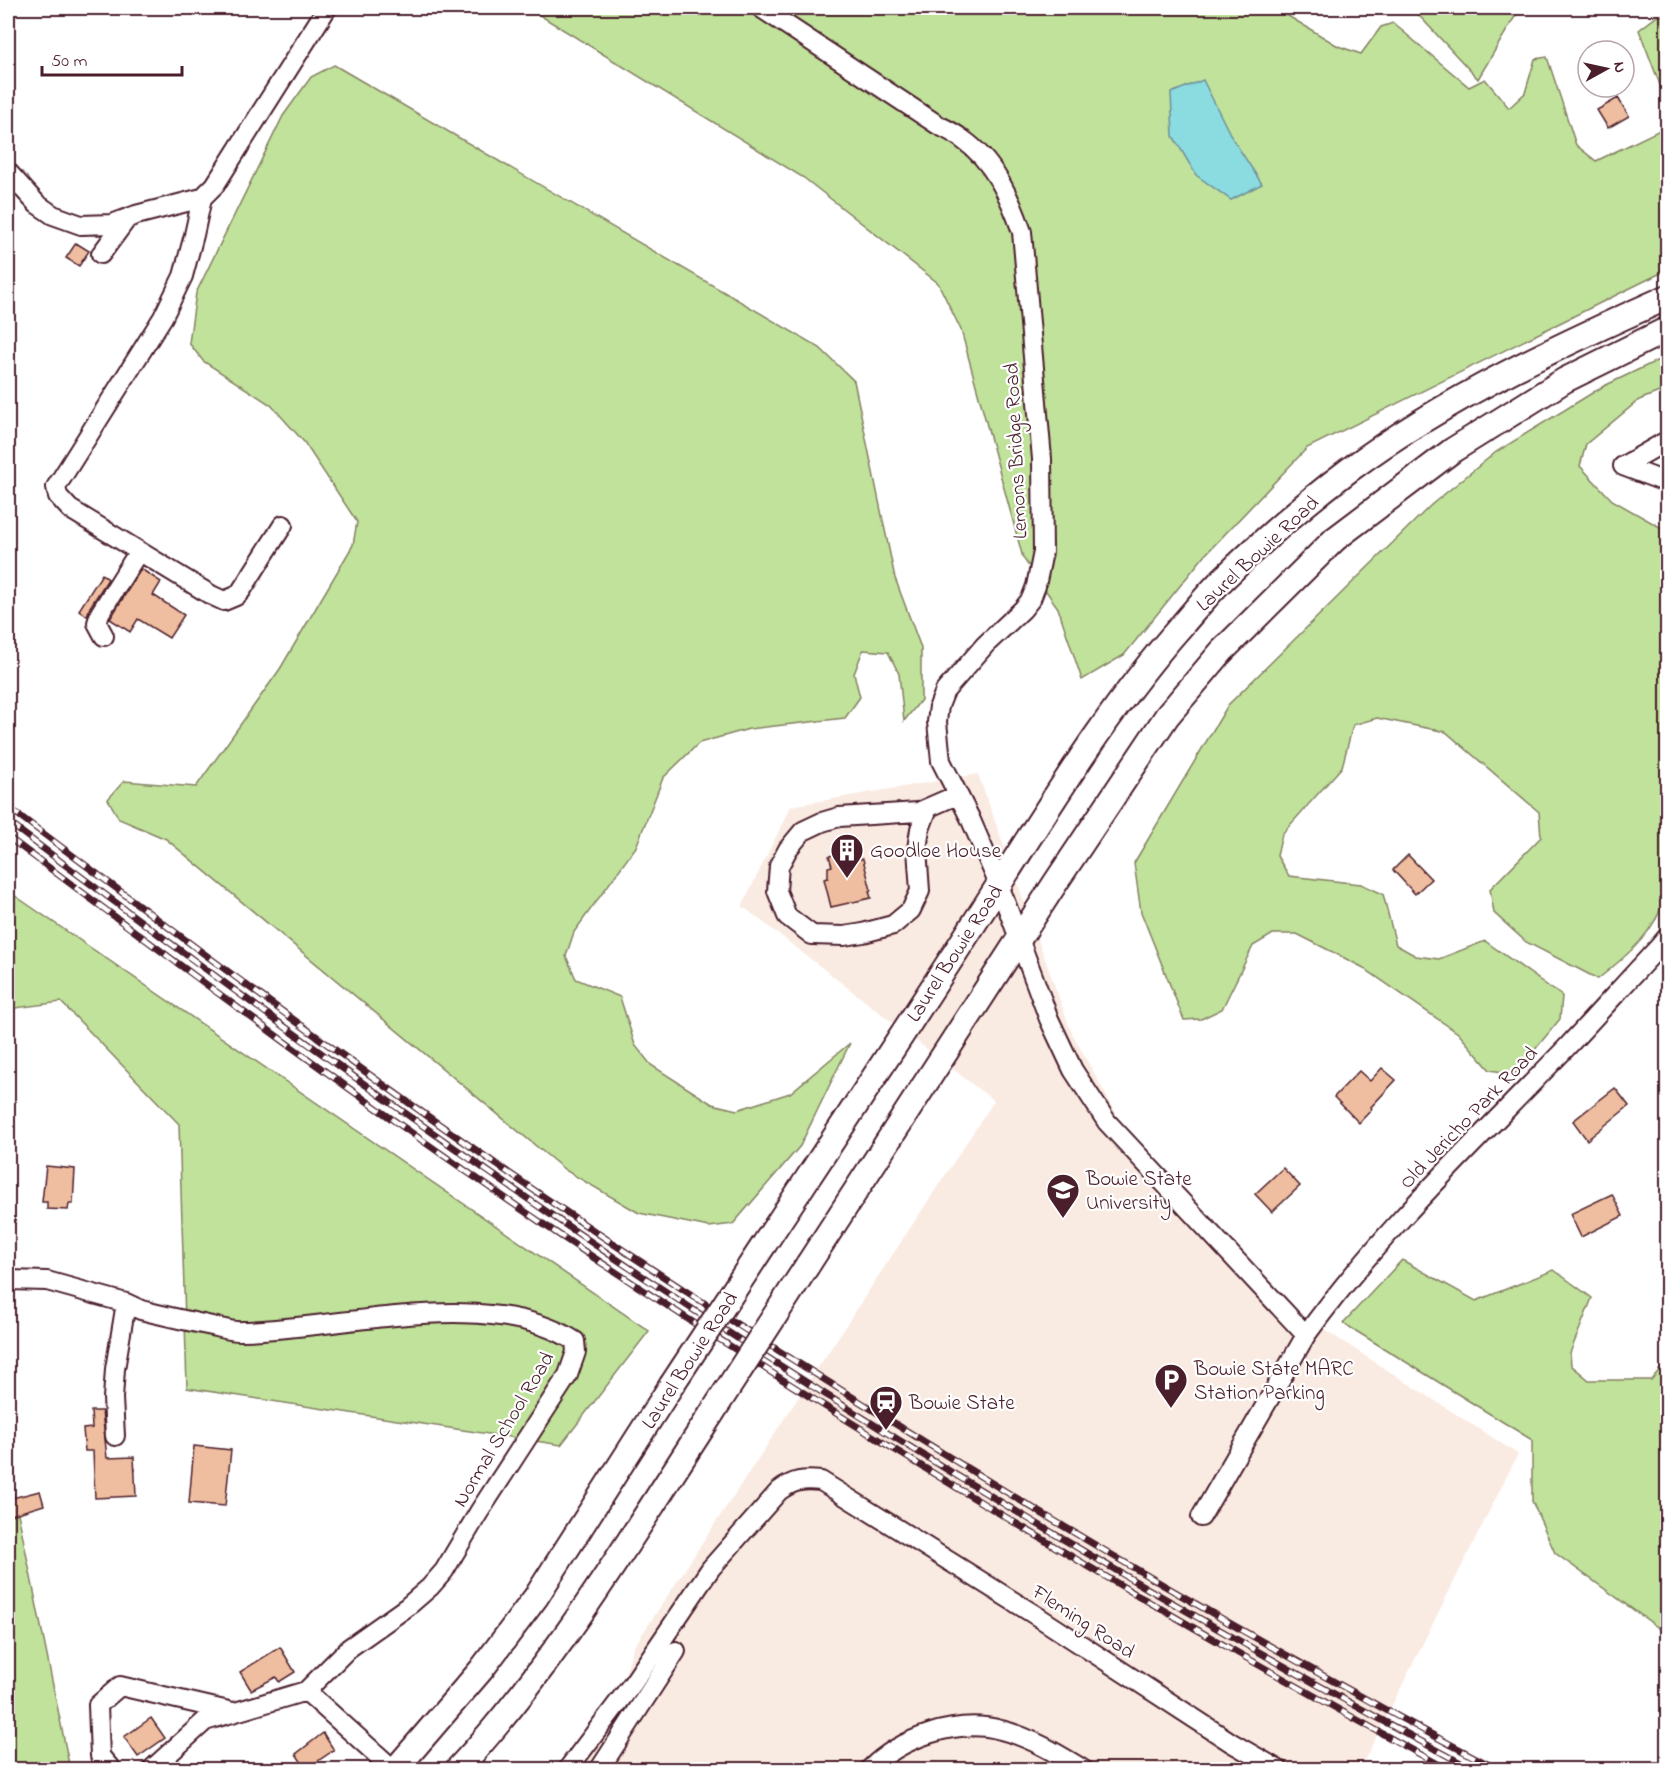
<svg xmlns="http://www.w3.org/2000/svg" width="1675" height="1777" font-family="'Indie Flower',sans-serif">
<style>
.built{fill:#faebe2}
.green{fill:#c0e29b;stroke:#858063;stroke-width:1.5}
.water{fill:#8adce1;stroke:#709098;stroke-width:1.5}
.building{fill:#efbd9f;stroke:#4a1f2b;stroke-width:1.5}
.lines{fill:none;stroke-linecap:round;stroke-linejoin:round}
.minor-casing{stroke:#4a1f2b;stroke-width:22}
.major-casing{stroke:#4a1f2b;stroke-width:28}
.minor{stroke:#fff;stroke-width:18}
.major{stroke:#fff;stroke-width:24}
.rail-casing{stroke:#4a1f2b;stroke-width:7}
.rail{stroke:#fff;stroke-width:4.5;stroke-dasharray:14;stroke-linecap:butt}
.major-bridge-casing{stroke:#4a1f2b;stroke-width:28;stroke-linecap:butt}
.major-bridge{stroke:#fff;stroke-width:24}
.labels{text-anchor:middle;stroke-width:4.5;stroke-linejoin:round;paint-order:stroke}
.street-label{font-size:21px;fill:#4a1f2b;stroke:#fff}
.poi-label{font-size:21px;fill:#4a1f2b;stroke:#fff;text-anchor:start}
</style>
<rect width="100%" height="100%" fill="#fff"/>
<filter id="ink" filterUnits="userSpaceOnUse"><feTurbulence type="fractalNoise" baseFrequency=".0167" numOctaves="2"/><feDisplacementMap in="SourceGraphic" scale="12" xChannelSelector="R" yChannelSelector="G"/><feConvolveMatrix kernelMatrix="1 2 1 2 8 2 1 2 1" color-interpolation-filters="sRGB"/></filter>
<g filter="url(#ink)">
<path class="built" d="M978,774L1071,1031L1123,1126L1297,1312L1518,1454L1360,1769L580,1770L611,1722L633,1648L994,1101L742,906L791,806Z"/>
<path class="green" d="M528,8H1275L1338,46L1361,54L1381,27L1393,23L1469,87L1485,79L1509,108L1525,93L1535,59L1547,57L1576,145L1596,161L1658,131L1667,121V270L1307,448L1205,555L1124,655L1082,680L1058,608L1023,558L961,330L938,283L804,178Z
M1412,8H1520L1478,79Z
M1667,14H1668L1667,103L1639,30L1656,17Z
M334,65L820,348L854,381L895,578L921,648V700L904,721L899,674L888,652L863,650L854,674L860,697L845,718L749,729L699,743L663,778L636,847L574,932L566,956L576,979L620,997L635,1045L651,1065L712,1104L737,1110L790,1093L850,1043L800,1146L733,1224L709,1227L639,1213L565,1170L166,839L119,819L108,799L124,781L196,787L280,669L353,545L357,522L304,442L271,405L203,361L189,343L196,293L283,116L311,77Z
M1667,356V389L1639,400L1586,444L1580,466L1612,500L1667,531V893C1655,933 1629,954 1598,979L1526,942L1494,913L1490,889L1541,837L1539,812L1446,732L1377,718L1353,725L1342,767L1282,834L1277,856L1289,876L1361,884L1383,894L1396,945L1416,956L1439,959L1485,941L1562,996L1560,1019L1515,1074L1490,1070L1458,1033L1362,967L1297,934H1273L1253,946L1222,1009L1201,1019L1184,1020L1141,912L1134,863L1228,705L1431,505L1496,452L1602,387Z
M8,891L649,1331L561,1445L187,1388L179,1124L61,1002L8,1009Z
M1402,1260L1476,1301L1554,1270L1592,1298L1570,1353L1571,1365L1589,1380H1651L1667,1361V1634L1555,1553L1532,1501V1440L1343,1323Z
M8,1464L70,1769H8Z"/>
<path class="water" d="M1203,80L1232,138L1262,184L1231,200L1196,175L1173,136L1171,93Z"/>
<path class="building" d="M1618,98L1629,116L1608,128L1597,110Z
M76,243L89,251L79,266L66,258Z
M141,569L161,582L153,595L184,615L169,638L138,619L130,632L110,619Z
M102,574L108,579L90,607L87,616L79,610Z
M849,851L850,858L859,856L860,859H863L871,890L869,891L871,898L831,907L824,879L828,878V867L832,866L829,856Z
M1408,855L1431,879L1415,894L1393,870Z
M1382,1068L1396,1080L1371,1107L1372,1109L1359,1123L1334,1097L1359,1071L1370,1081Z
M1615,1088L1629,1106L1587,1140L1573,1121Z
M46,1166L75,1169L73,1204H69L68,1210L47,1209V1202H42Z
M1283,1168L1300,1186L1272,1212L1255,1194Z
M1612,1194L1623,1216L1581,1237L1570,1214Z
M91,1411H102L107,1458L134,1457L136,1496L95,1498L93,1451H85L83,1429L92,1428Z
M194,1446L231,1450L225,1506L189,1503Z
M40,1491L44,1505L8,1516V1499Z
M280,1647L295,1672L279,1682L276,1677L251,1690L240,1672Z
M151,1718L165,1738L138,1757L124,1737Z
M323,1733L334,1750L306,1769L296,1754Z"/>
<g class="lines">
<defs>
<path id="minor" d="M761,8L938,125C946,129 955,133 962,139C993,160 1010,197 1022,232L1042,459L1043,552L1036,586L1031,599L1023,609L985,645L945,691L939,706L937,722L941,761L970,818L999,885L1049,1019L1073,1070L1107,1122L1306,1335
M8,172L37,204L53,215L81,225L112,224L136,215L202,198
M101,254L126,220
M1668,440L1623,466L1668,483
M283,525L241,591L236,596L224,601L211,595L70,509L58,496L56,487L163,317L183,276L194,235L202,198L215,185L327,8
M104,636L97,623L100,613L139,551
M928,808L920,829L917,849L920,891L911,910L893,925L863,933L844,936L812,935L787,916L777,891L779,866L788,849L803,831L822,822L839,817L918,812L957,795
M8,1280L47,1281L126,1303L141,1310C164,1316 188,1321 212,1326C222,1328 233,1332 243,1331C341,1329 489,1286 575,1341L576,1352L568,1375L479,1512L444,1571L430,1587L407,1607L349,1648L306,1691L205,1721L151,1770
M115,1436L113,1398L115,1369L126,1303
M1201,1517L1306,1335C1382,1230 1477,1141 1566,1048C1597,1015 1627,981 1658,948L1668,936
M306,1691L394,1770
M112,1770L100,1756L98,1705L120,1686L233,1712
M567,1770L633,1683L711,1568L779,1491C794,1480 803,1479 821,1481L1040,1618L1232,1743L1279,1770
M599,1770L676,1651
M869,1770C900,1738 957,1718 1001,1730C1030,1737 1058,1754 1084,1770"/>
<path id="major" d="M765,1243C844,1123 923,1004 1000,883C1057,794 1112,704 1182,625C1195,610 1208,594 1222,580C1262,541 1305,503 1349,470C1446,398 1558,346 1668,297
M807,1266L1056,882L1167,716L1222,651L1335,539L1453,450L1565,380L1668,329
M395,1770L481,1670L536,1597L671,1386
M457,1770C557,1663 632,1535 712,1413"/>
</defs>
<use href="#minor" class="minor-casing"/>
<use href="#major" class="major-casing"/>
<use href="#minor" class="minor"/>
<use href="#major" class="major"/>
<defs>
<path id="rail" d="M8,807C193,946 379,1086 572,1216C680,1289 791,1359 902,1428C1097,1549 1295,1664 1499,1770
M8,822C190,959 374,1094 563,1223C856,1422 1162,1603 1474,1770
M8,837C190,973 372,1109 561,1236C849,1427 1145,1606 1449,1770"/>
</defs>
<use href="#rail" class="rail-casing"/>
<use href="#rail" class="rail"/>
<defs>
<path id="major-bridge" d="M671,1386L765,1243
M712,1413L807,1266"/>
</defs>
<use href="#major-bridge" class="major-bridge-casing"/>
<use href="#major-bridge" class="major-bridge"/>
</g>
</g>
<defs>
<symbol id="building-pin" viewBox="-11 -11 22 30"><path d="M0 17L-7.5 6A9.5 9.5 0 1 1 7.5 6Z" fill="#4a1f2b" stroke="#fff"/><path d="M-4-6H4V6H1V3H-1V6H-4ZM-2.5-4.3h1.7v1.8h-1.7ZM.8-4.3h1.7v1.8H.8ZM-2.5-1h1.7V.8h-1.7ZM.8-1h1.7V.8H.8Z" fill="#fff"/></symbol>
<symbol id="university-pin" viewBox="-11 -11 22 30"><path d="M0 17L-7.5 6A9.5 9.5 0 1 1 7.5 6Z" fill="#4a1f2b" stroke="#fff"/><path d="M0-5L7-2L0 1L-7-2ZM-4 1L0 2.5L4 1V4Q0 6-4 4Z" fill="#fff"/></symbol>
<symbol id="parking-pin" viewBox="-11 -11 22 30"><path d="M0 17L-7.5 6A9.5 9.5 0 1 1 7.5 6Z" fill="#4a1f2b" stroke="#fff"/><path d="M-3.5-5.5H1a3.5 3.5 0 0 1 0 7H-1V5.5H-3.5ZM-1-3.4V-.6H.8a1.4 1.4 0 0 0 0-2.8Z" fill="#fff"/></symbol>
<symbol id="station-pin" viewBox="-11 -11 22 30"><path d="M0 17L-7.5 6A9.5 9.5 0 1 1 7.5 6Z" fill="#4a1f2b" stroke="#fff"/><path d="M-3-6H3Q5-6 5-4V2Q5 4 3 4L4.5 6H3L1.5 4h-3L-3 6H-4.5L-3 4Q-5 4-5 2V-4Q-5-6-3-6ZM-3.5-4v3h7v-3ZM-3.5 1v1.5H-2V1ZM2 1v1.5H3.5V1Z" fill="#fff"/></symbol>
</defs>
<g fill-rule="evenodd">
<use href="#building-pin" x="828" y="831" width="38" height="52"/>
<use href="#university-pin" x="1044" y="1171" width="38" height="52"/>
<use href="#parking-pin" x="1152" y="1361" width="38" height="52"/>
<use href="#station-pin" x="867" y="1383" width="38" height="52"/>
</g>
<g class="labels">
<g class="street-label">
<text transform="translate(1015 451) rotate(-93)" y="7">Lemons Bridge Road</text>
<text transform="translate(1257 553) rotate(-43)" y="7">Laurel Bowie Road</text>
<text transform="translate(954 953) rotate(-57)" y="7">Laurel Bowie Road</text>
<text transform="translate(1468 1117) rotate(-46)" y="7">Old Jericho Park Road</text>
<text transform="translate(689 1360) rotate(-57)" y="7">Laurel Bowie Road</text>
<text transform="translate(503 1429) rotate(-59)" y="7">Normal School Road</text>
<text transform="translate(1084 1621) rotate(33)" y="7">Fleming Road</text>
</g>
<g class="poi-label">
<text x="870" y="857">Goodloe House</text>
<text x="1086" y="1185">Bowie State<tspan x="1086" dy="24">University</tspan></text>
<text x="1194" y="1375">Bowie State MARC<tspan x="1194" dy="24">Station Parking</tspan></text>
<text x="909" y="1409">Bowie State</text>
</g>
</g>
<rect width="1675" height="1777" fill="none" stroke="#fff" stroke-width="30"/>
<rect x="15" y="15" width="1645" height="1747" fill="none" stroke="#4a1f2b" stroke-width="2" filter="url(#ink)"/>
<g transform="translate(1606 69) rotate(82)"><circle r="28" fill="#ffffff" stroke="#b7a5aa" stroke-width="1.5"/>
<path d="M0-4.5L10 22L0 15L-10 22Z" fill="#4a1f2b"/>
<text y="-9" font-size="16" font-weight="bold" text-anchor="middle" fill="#4a1f2b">N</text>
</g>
<path d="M42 66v9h140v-9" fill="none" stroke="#4a1f2b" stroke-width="3"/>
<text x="51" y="66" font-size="18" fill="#4a1f2b" stroke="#ffffff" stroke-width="4.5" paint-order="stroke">50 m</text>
</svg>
